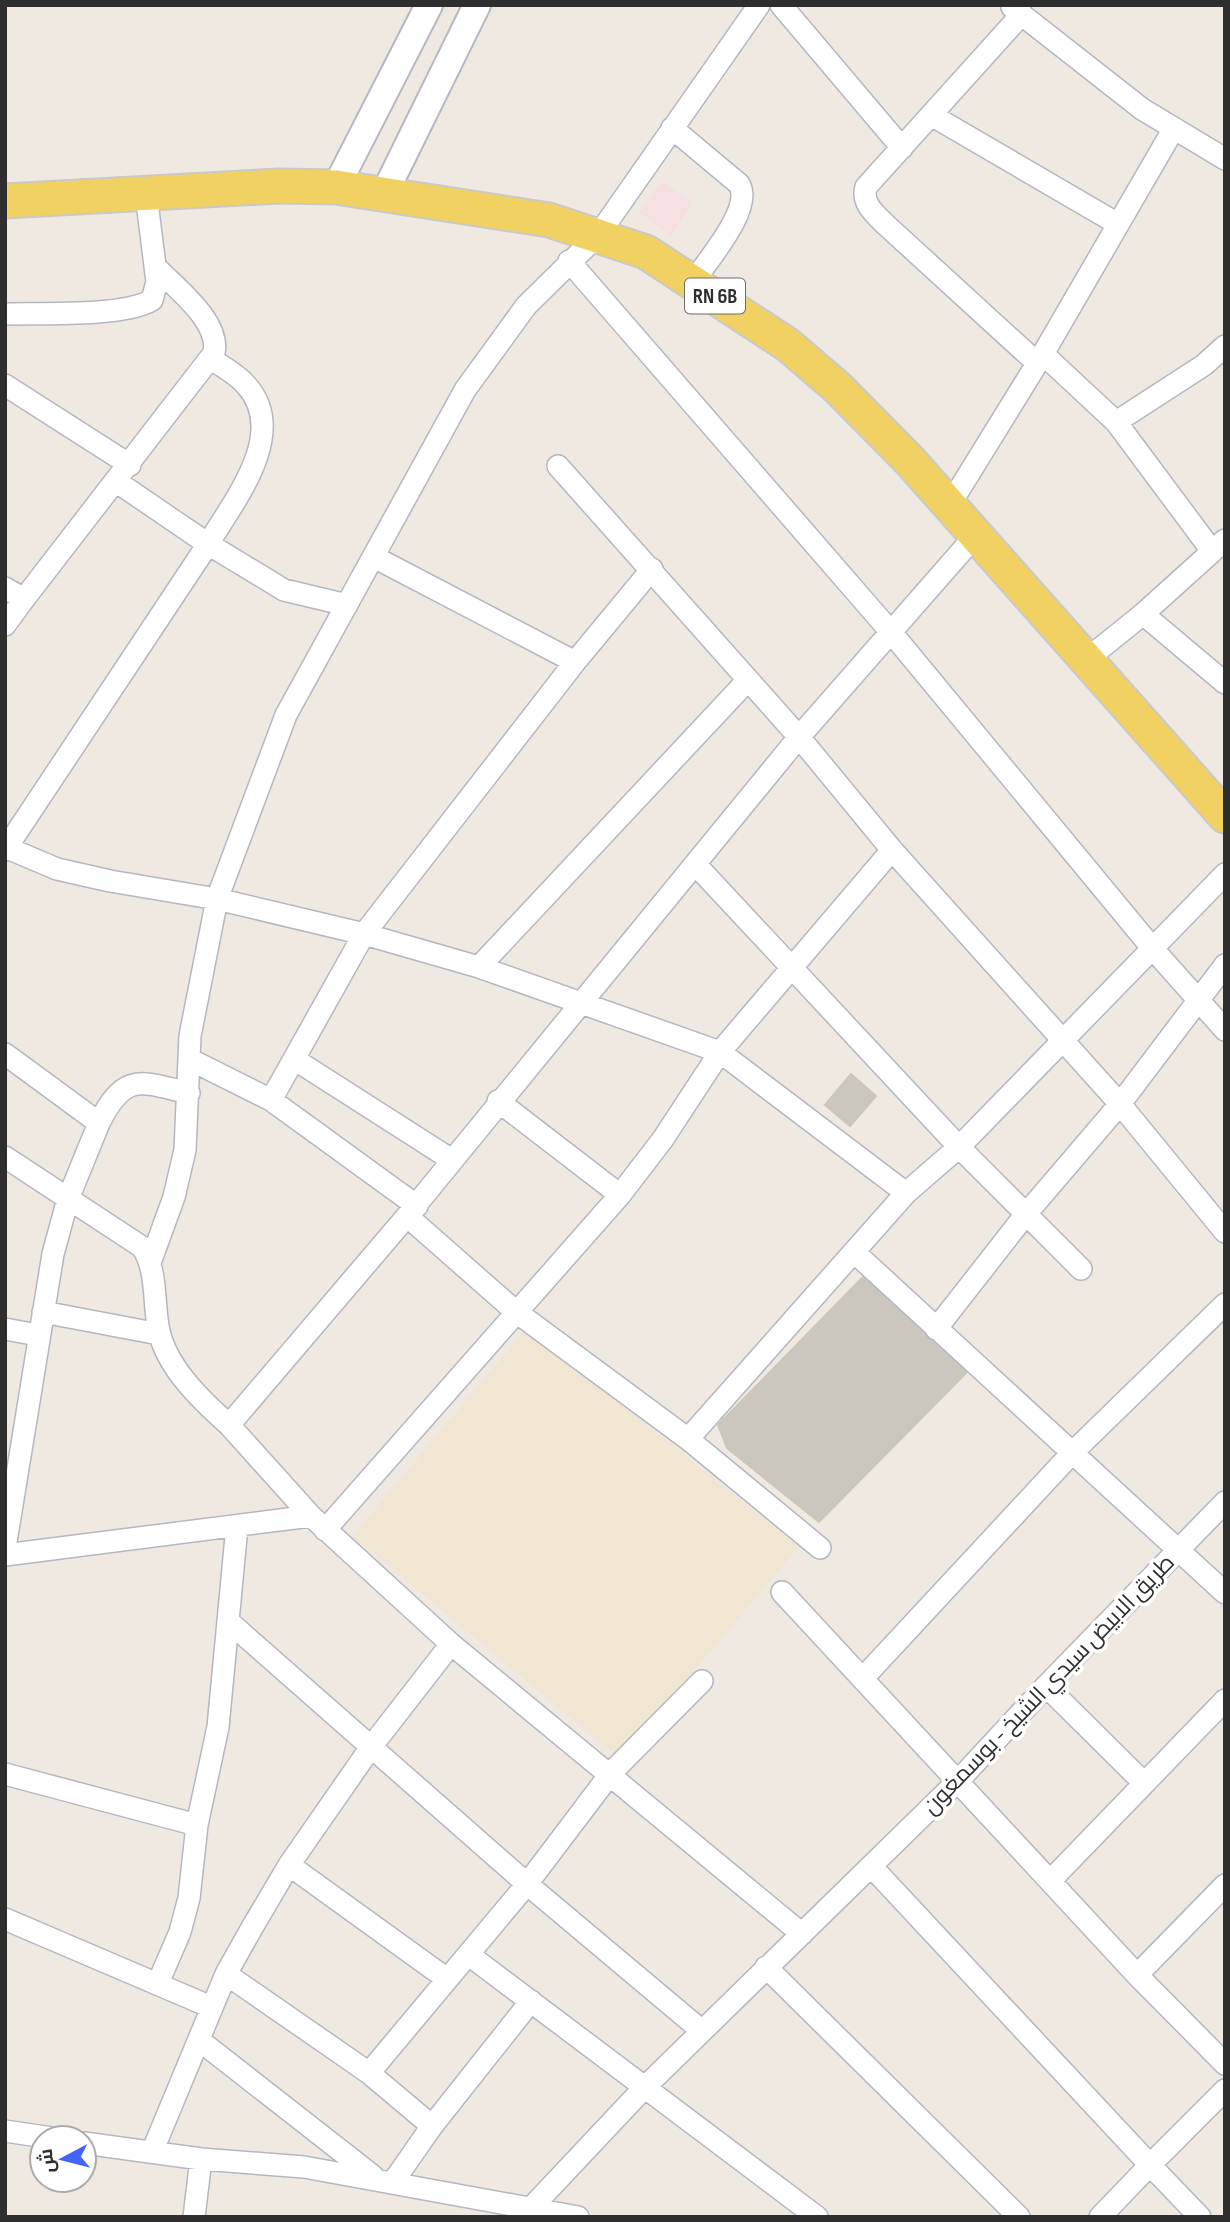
<svg xmlns="http://www.w3.org/2000/svg" width="1230" height="2222" font-family="'Sofia Sans Condensed',Cairo,sans-serif">
<style>
.education{fill:#f0e6d1}
.medical{fill:#f5dfe0}
.building{fill:#cbc7bf;stroke:#cbc5ba;stroke-width:2}
.lines{fill:none;stroke-linecap:round;stroke-linejoin:round}
.minor-casing{stroke:#b4b7c1;stroke-width:24}
.tertiary-casing{stroke:#b4b7c1;stroke-width:30}
.primary-casing{stroke:#c9c9c9;stroke-width:37}
.minor{stroke:#fff;stroke-width:21}
.tertiary{stroke:#fff;stroke-width:26}
.primary{stroke:#f2d163;stroke-width:33}
.labels{text-anchor:middle;stroke-width:7;stroke-linejoin:round;paint-order:stroke}
.shield{fill:#fff;stroke:#6d6d6d;stroke-width:2}
.shield-label{font-size:21px;font-weight:bold;fill:#2e2e2e}
.street-label{font-size:23px;fill:#2e2e2e;stroke:#fff}
</style>
<rect width="100%" height="100%" fill="#efe9e1"/>
<path class="education" d="M526,1329L799,1547L620,1758L353,1536Z"/>
<path class="medical" d="M662,182L692,203L671,235L639,212Z"/>
<path class="building" d="M851,1074L876,1096L850,1126L825,1105Z
M865,1275L969,1370L819,1522L727,1448L718,1425Z"/>
<g class="lines">
<defs>
<path id="minor" d="M781,5L902,148
M1012,7L1142,109L1225,159
M1022,14L866,187C861,203 875,214 886,225L1037,363
M931,115L1118,224
M672,128L739,184C754,208 707,261 693,282
M569,261L890,631L1153,949L1225,1030
M5,314C40,313 124,317 152,300L157,282L146,194
M1043,354L1116,422L1212,551
M211,359C223,367 237,374 246,385C290,433 233,502 208,544L284,590L347,605
M5,385L130,465
M1116,422L1204,365L1225,346
M558,466L799,737L892,850L1120,1104L1225,1232
M949,506L1043,354L1173,130
M374,557L575,662
M5,588L24,599L5,625
M24,599L214,353C221,321 174,287 155,266
M1143,614L1225,683
M1086,660L1143,614L1225,540
M5,847L57,869L110,881L217,899L364,934L479,967L720,1052L906,1193
M5,850L208,544L117,482
M696,865L959,1147L1081,1269
M479,967L747,681
M5,1054L99,1123L68,1199L53,1254L5,1548
M189,1059L271,1100L417,1206
M294,1059L452,1160
M271,1100L364,934L575,662L652,569
M498,1101L620,1195
M99,1123C125,1071 141,1082 189,1093
M5,1157L142,1247C158,1270 153,1305 159,1331C167,1368 202,1401 229,1425
M854,1252L1225,1593
M150,1263L174,1197L185,1150L190,1036L217,899L286,715L465,390L526,306L599,234L759,5
M43,1312L159,1334
M5,1329L38,1335
M936,1329L1026,1214L1120,1104L1225,965
M688,1439L906,1193L959,1147L1225,874
M311,1516L229,1425L407,1216
M325,1530L620,1195L663,1139L720,1052L892,850
M820,1548L688,1439L515,1311L407,1216L799,737L975,536
M5,1555L311,1516L451,1644L802,1934
M782,1592L1137,1975L1225,2064
M228,1621L527,1884L702,2031
M864,1677L1072,1453L1225,1304
M1046,1686L1143,1782
M5,1774L197,1825
M289,1865L447,1979
M871,1866L1150,2165L1100,2217
M1051,1880L1225,1700
M5,1919L211,2007
M469,1955L817,2217
M766,1967L1019,2217
M226,1974L369,2073L432,2126L531,2001
M1137,1975L1225,1885
M158,1983L180,1932L189,1898L197,1825L218,1727L237,1526
M199,2040L373,2176
M369,2073L527,1884L611,1773L702,1681
M5,2131L52,2138
M84,2143L201,2159L304,2167L578,2217
M152,2152L226,1974L253,1926L289,1865L371,1747L451,1644
M393,2182L432,2126
M531,2208L644,2088L959,1780L1046,1686L1225,1502
M194,2217L201,2159
M1200,2217L1150,2165L1225,2090"/>
<path id="tertiary" d="M336,187L429,5
M385,192L477,5"/>
<path id="primary" d="M5,201L279,186L336,187L549,220L646,252L788,345L838,388L911,462L1225,816"/>
</defs>
<use href="#minor" class="minor-casing"/>
<use href="#tertiary" class="tertiary-casing"/>
<use href="#primary" class="primary-casing"/>
<use href="#minor" class="minor"/>
<use href="#tertiary" class="tertiary"/>
<use href="#primary" class="primary"/>
</g>
<g class="labels">
<rect class="shield" x="685" y="278.5" width="60" height="35" rx="5"/>
<g class="shield-label">
<text x="715" y="303">RN 6B</text>
</g>
<g class="street-label">
<text transform="translate(1048 1684) rotate(-46)" y="8">طريق الابيض سيدي الشيخ - بوسمغون</text>
</g>
</g>
<rect width="1230" height="2222" fill="none" stroke="#2e2e2e" stroke-width="14"/>
<g transform="translate(63 2159) rotate(263)"><circle r="33" fill="#ffffff" stroke="#ababab" stroke-width="2"/>
<path d="M0-5L12 26L0 18L-12 26Z" fill="#4264fb"/>
<text y="-10" font-size="19" font-weight="bold" text-anchor="middle" fill="#2e2e2e">ش</text>
</g>
</svg>
